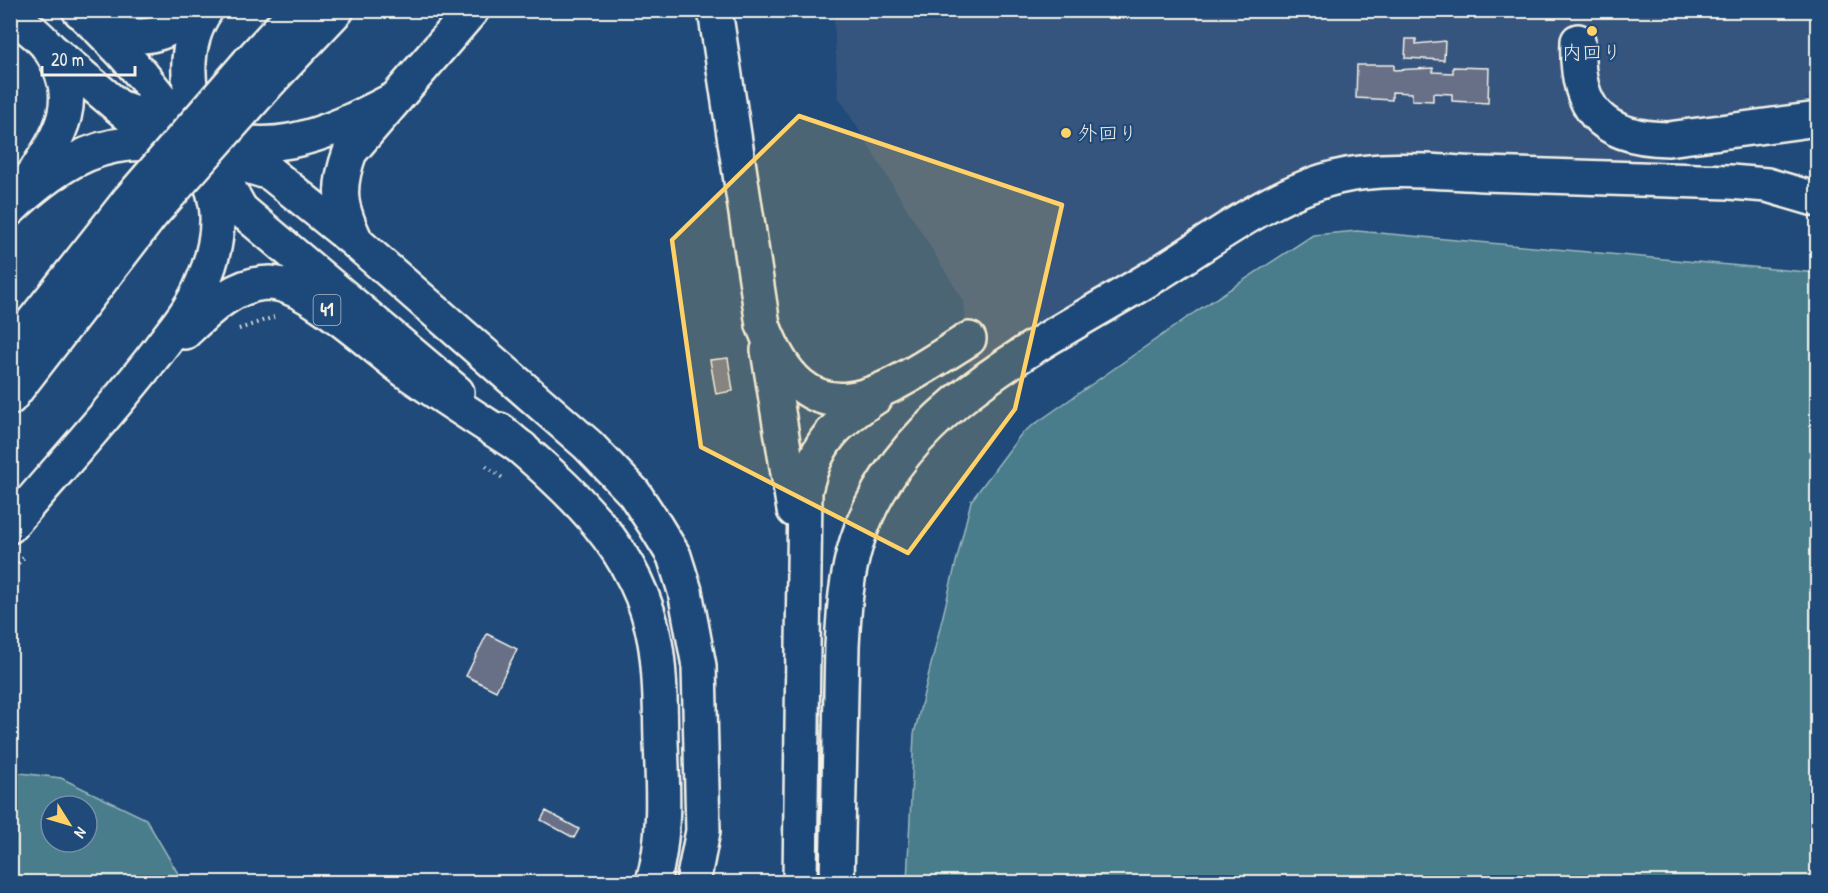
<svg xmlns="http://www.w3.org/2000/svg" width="1828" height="893" font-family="'Patrick Hand','Klee One',sans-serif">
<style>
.built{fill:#35557e}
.green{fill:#497d8c;stroke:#9eb7ba;stroke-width:1.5;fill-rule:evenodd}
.building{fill:#677088;stroke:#f4f1e8;stroke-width:1.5}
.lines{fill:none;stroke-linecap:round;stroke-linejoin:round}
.minor-casing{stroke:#f4f1e8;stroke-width:38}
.highway-casing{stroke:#f4f1e8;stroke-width:38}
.path{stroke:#f4f1e8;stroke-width:4;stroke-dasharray:1.5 4.5;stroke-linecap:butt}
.minor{stroke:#1f4a7a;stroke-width:33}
.highway{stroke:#1f4a7a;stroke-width:33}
.highway-bridge-casing{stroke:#f4f1e8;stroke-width:38;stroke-linecap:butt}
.highway-bridge{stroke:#1f4a7a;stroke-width:33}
.marked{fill:#ffd166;fill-opacity:0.2;stroke:#ffd166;stroke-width:4.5;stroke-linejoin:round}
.poi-dot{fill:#ffd166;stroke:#1f4a7a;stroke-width:2}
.labels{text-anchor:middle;stroke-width:4.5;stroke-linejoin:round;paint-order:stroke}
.shield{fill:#1f4a7a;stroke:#b4bfc7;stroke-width:1.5}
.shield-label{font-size:18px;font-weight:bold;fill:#f4f1e8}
.poi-label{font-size:20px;fill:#f4f1e8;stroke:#1f4a7a}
</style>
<rect width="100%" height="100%" fill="#1f4a7a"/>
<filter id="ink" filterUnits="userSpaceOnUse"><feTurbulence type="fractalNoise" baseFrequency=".0167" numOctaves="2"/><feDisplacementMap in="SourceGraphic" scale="12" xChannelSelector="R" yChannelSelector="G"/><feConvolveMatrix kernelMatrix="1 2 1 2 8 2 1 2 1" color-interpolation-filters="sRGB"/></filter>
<g filter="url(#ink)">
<path class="built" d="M841,10L1817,11V93L1792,107L1630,172L1364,164L970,374L964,302L838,96L834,19Z"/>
<path class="green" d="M1357,231L1817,273V882H907L914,734L971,501L1022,433L1195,312L1313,235Z
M12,772L61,778L146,819L183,882H11ZM51,806H87V842H51Z"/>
<path class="building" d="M1543,10H1558V14L1543,13Z
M1406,39H1416V44L1445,41L1444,60L1405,58Z
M1357,65H1394V70L1433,68V72L1453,73V67L1489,68L1488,103L1452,101V94L1433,93V101L1412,100V93L1392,92V100L1356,98Z
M728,358L733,391L716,394L710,360Z
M487,634L517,649L496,691L466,676Z
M546,811L579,829L574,838L541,820Z"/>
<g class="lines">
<defs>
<path id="minor" d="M48,47L140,125
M248,155L357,243L588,445L634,493L655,525L674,556L685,591L699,666L703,831L693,882
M221,193L457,392
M500,430C568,488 639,548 655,642C661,675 660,709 661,742C663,789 666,837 653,882"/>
<path id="highway" d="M206,10C163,74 210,154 242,212
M715,10L763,325C811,452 888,389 969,339
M10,13C22,24 40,35 49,48C86,102 58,138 27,184
M97,27C138,41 161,41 196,10
M1578,41C1575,107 1599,138 1668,139L1818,119
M248,63L297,10
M271,80L337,10
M119,107C171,125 234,152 290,141C327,134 360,117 393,100
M10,209C106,118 155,138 270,173
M357,243C340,208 336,190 350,152L472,10
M185,332C209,309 235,283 270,283C308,284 375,349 407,372C444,398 484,423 522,448
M768,350L794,510
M10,351L129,200
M10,398L152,214
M10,526C59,468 111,412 157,352C173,330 192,309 202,284C213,260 220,230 216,204C205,140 127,53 79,10
M800,882L805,491C816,442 835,424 876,397
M837,882L842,646C844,611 846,575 857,541C899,407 1044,343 1156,275C1211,241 1274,192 1338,177C1385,166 1436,172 1483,174C1566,177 1648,179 1730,182L1767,185L1818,200"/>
</defs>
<use href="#minor" class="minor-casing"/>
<use href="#highway" class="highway-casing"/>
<path class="path" d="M239,329L274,317
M486,466L504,479
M10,572L26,555"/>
<use href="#minor" class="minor"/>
<use href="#highway" class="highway"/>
<defs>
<path id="highway-bridge" d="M129,200L248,63
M152,214L271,80"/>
</defs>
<use href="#highway-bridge" class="highway-bridge-casing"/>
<use href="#highway-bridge" class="highway-bridge"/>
</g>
</g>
<path class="marked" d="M799,116L1062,205L1015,409L908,553L701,447L672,240Z"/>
<g class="poi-dot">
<circle cx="1592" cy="31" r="6"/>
<circle cx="1066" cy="133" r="6"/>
</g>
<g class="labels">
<rect class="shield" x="313.5" y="295" width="27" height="30" rx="4.5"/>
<g class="shield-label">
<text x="327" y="316">41</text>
</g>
<g class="poi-label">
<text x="1592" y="59">内回り</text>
<text x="1078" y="140" text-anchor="start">外回り</text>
</g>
</g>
<rect width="1828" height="893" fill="none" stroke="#1f4a7a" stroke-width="36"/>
<rect x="18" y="18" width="1792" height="857" fill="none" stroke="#f4f1e8" stroke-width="2" filter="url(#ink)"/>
<g transform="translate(69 824) rotate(127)"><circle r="28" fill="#1f4a7a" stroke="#748da6" stroke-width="1.5"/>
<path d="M0-4.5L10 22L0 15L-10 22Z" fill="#ffd166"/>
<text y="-9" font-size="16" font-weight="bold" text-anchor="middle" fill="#f4f1e8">N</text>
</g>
<path d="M42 66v9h93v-9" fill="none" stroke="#f4f1e8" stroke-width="3"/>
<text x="51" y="66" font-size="18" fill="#f4f1e8" stroke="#1f4a7a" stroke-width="4.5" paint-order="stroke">20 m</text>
</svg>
